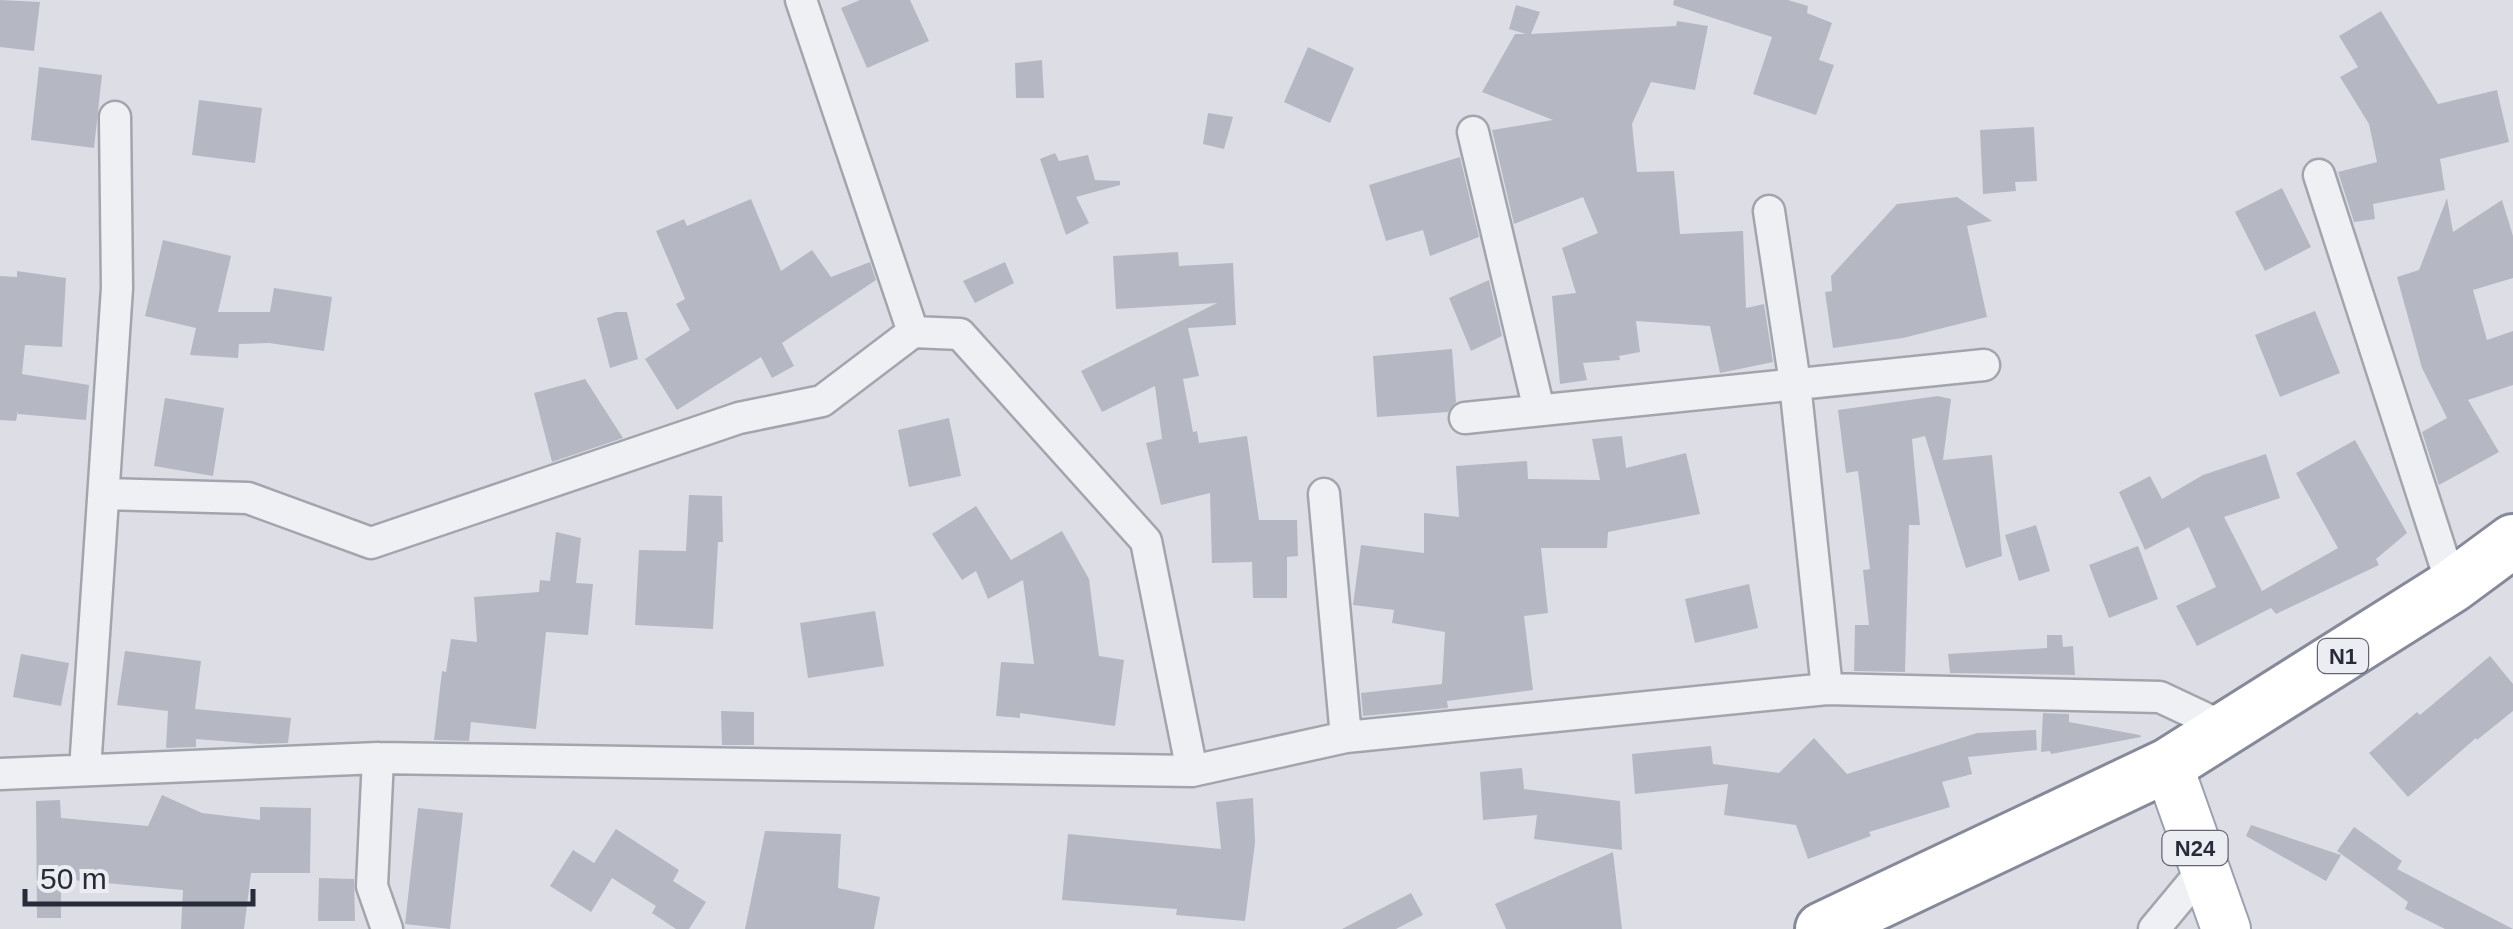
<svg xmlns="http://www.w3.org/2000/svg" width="2513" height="929" font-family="Arial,sans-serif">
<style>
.building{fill:#b5b7c2}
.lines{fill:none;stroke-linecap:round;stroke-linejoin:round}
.minor-casing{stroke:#a3a5ae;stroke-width:35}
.primary-casing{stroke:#9ea1b0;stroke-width:52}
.trunk-casing{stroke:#86899a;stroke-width:58}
.minor{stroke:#eff0f4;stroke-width:30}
.primary{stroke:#fff;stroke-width:48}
.trunk{stroke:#fff;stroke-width:52}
.labels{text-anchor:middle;stroke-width:8;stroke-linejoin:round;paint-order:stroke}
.shield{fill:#ecedf3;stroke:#636572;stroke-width:2.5}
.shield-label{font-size:22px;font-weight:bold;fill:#282b3a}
</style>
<rect width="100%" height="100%" fill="#dddee5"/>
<path class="building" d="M0,0L40,2L34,51L0,47Z
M860,0H910L929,41L867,68L841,8Z
M1674,0H1788L1808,6L1807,13L1832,23L1819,60L1834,65L1816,115L1753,94L1772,37L1673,5Z
M1516,5L1540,12L1531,34L1676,26L1677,21L1708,26L1695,90L1651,82L1632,124L1637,172L1674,171L1680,234L1743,231L1746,308L1764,304L1773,362L1720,373L1710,326L1636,321L1640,352L1619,356L1620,360L1583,363L1587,380L1560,384L1552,296L1576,293L1562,248L1598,233L1583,197L1514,224L1492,130L1553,120L1482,92L1515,34H1526L1509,29Z
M2381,11L2438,104L2497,90L2509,142L2440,159L2445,190L2373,204L2375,219L2354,222L2338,172L2377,162L2369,124L2340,77L2358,67L2339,36Z
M1308,47L1354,68L1330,123L1284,102Z
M1042,60L1044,98H1016L1015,63Z
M39,67L102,75L94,148L31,140Z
M199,100L262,108L255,163L192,155Z
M1208,113L1233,117L1224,149L1203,144Z
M2034,127L2037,181L2015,182L2016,191L1983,194L1980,130Z
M1055,153L1059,161L1088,155L1095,180L1120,181V185L1076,197L1089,223L1066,235L1040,159Z
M1460,157L1479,237L1430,256L1423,230L1386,241L1369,185Z
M2282,188L2311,247L2265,271L2235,212Z
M1957,197L1992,221L1967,226L1987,317L1903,338L1833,348L1825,292L1832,291L1831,276L1897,204Z
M2447,198L2453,232L2502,200L2513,236V278L2473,290L2487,340L2513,331V385L2468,400L2499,452L2439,485L2422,432L2447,418L2422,368L2397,277L2419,270Z
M751,199L781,271L812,250L831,277L870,262L876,280L782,343L794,366L772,378L761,357L677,410L645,359L690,330L676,304L685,299L656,231L684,219L687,226Z
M163,240L231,256L218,312H270L274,288L332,297L324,351L269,343L239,344L238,358L190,355L196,328L145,316Z
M1178,252L1179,266L1233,263L1236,325L1188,328L1199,376L1183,379L1193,432L1197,431L1199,443L1247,436L1259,520H1297L1298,556L1287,557V598H1253L1252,562L1212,563L1210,493L1161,505L1146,443L1162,439L1155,386L1102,412L1081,371L1217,303L1116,309L1113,256Z
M1005,262L1014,283L975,303L963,281Z
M17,271L66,278L62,347L25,345L22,374L89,385L86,420L18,414V410L16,421L0,420V276L17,277Z
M1489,280L1502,336L1471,351L1449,298Z
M2315,311L2340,373L2280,397L2255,335Z
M616,312H627L638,359L610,368L597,318Z
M1452,349L1456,402L1448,412L1377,417L1373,356Z
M585,379L623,438L552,462L534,393Z
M1938,396L1951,399L1943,460L1992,455L2002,556L1966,568L1925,436L1912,439L1920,525H1909L1905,672L1854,671L1855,625H1869L1863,570L1870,569L1858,471L1846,473L1838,410Z
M165,398L224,408L213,476L154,466Z
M949,418L961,476L909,487L898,430Z
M1622,436L1626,468L1686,453L1700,514L1608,532L1607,548H1541L1548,613L1524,616L1533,690L1447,701L1448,708L1363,716L1361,693L1442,684L1445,632L1392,623L1394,610L1353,605L1361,545L1424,553V513L1459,517L1456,466L1527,461L1528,479L1600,480L1592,439Z
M2355,440L2407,533L2376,559L2379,565L2276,614L2271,608L2197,646L2176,606L2216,587L2189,527L2145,550L2119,492L2150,476L2162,499L2203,475L2266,454L2280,498L2224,517L2262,591L2338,548L2296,473Z
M689,495L722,496L723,542H718L713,629L635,625L639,550L686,551Z
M976,506L1011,560L1062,531L1089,579L1099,656L1124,660L1115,726L1020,713V718L996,716L1001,662L1034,664L1023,580L988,599L976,571L962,580L932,534Z
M2036,525L2050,571L2019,581L2005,535Z
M556,532L581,538L576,583L593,584L588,635L546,632L536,729L471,722L469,741L434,740L442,671L446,672L451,639L477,642L474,597L539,592L540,580L550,581Z
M2138,546L2158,599L2109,618L2089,565Z
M1749,584L1758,628L1695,643L1685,599Z
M875,611L884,666L808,678L800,623Z
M2047,635H2062L2063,647L2073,646L2075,675L1950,673L1948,654L2047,648Z
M125,651L201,661L195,709L291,718L288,743L259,744L196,739V747L166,748L168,711L117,705Z
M21,654L69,663L61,706L13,697Z
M2490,656L2513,684V711L2477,740L2476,738L2408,797L2369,753L2417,712L2420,715Z
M721,711L754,712V745H722Z
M2043,713L2069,714V722L2140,735L2141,737L2051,754L2050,751L2041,752Z
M2036,730L2037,750L1968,757L1972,774L1942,782L1950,807L1869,832L1871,836L1808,859L1796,825L1724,815L1728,784L1635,794L1632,754L1711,746L1713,764L1779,773L1814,738L1847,774L1977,733Z
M1522,768L1524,789L1620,801L1622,850L1534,839L1537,815L1483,820L1480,772Z
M162,795L202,813L260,820V807L311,808L310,873H251L244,929H181L183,890L61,879V918H37L36,801L60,800L61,818L148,826Z
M1253,798L1255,843L1245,921L1176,915L1177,909L1062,900L1068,834L1221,849L1216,802Z
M418,808L463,813L450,929L405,924Z
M2251,825L2341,855L2326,881L2246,836Z
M2354,827L2402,861L2397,869L2513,929H2445L2405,909L2408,902L2337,851Z
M616,829L679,870L673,881L706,902L689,929H676L652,913L656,906L612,878L591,912L550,886L573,850L594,863Z
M765,831L841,834L838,888L880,897L874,929H745Z
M1613,852L1622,929H1506L1495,904Z
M319,878L354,879L355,921H318Z
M1411,893L1423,915L1396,929H1342Z"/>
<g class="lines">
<defs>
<path id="minor" d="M801,0L913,332
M1473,132L1539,410
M2319,175L2452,586
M1769,211L1795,383L1827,689
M1465,418L1984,365
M104,494L248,498L371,543L739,418L822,401L913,332L960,334L1146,541L1192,771
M1324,494L1346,737
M378,758L372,886L387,929
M85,770L117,288L115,117
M0,774L378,758L1192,771L1346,737L1827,689L2160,697L2228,729
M2154,929L2203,870"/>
<path id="primary" d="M2168,765L2226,929"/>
<path id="trunk" d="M1822,929L2168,765L2452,586L2513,541"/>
</defs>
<use href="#minor" class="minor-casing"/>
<use href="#primary" class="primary-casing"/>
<use href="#trunk" class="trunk-casing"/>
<use href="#minor" class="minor"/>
<use href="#primary" class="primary"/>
<use href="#trunk" class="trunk"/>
</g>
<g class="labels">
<g class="shield">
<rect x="2318" y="639" width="50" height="34" rx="8"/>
<rect x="2162.5" y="831" width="65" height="34" rx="8"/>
</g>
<g class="shield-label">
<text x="2343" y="664">N1</text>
<text x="2195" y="856">N24</text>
</g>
</g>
<path d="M25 889v15h228v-15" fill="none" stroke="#282b3a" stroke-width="5"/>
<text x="40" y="889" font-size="30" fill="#282b3a" stroke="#ecedf3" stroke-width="8" paint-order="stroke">50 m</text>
</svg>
